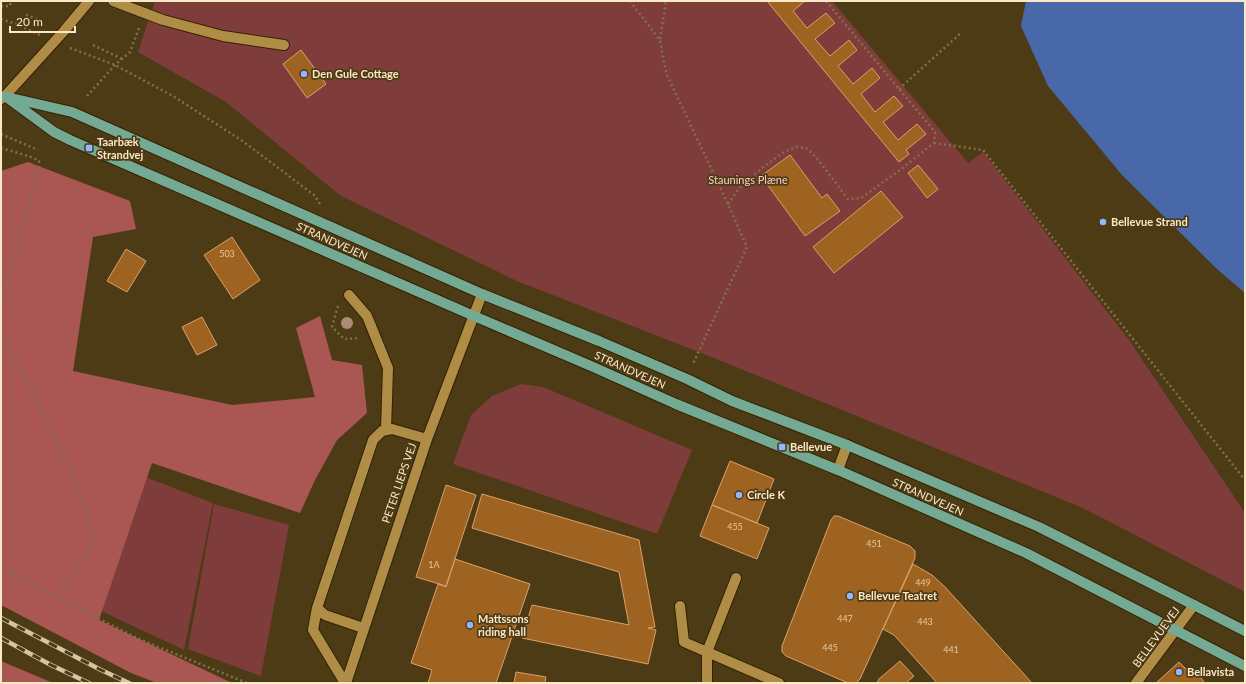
<svg xmlns="http://www.w3.org/2000/svg" width="1246" height="684" font-family="Lato,sans-serif">
<style>
.green{fill:#7e3d3b}
.forest{fill:#aa5754}
.water{fill:#4868aa}
.building{fill:#9f6321;stroke:#daa16b}
.lines{fill:none;stroke-linecap:round;stroke-linejoin:round}
.minor-casing{stroke:#320;stroke-width:12}
.major-casing{stroke:#320;stroke-width:12}
.path{stroke:#82704c;stroke-width:2.5;stroke-dasharray:2 3;stroke-linecap:butt}
.minor{stroke:#af8d47;stroke-width:10}
.major{stroke:#74a993;stroke-width:10}
.rail-casing{stroke:#d6c4a2;stroke-width:4.5}
.rail{stroke:#4d3b16;stroke-width:3;stroke-dasharray:9;stroke-linecap:butt}
.tree{fill:#ae8b78}
.poi-dot{fill:#93b7fd;stroke:#4d3b16;stroke-width:1.5}
.labels{text-anchor:middle;stroke-width:3.5;stroke-linejoin:round;paint-order:stroke}
.number-label{font-size:9px;fill:#e3c79d}
.poi-label{font-size:11px;font-weight:bold;fill:#fae8c6;stroke:#4d3b16;text-anchor:start}
.park-label{font-size:11px;fill:#fecdc9;stroke:#4d3b16}
.street-label{font-size:11px;fill:#fae8c6;stroke:#4d3b16}
</style>
<rect width="100%" height="100%" fill="#4d3b16"/>
<path class="green" d="M155,1H832L968,163L983,152L1129,340L1245,513V592L1083,508L709,356L517,281L341,196L226,102L138,52Z
M521,384L543,387L692,450L657,534L453,464L471,415L492,396Z
M145,477L213,503L184,650L99,610Z
M214,504L289,525L261,676L188,649Z"/>
<path class="forest" d="M28,162L130,201L136,229L93,237L73,371L232,405L315,397L296,328L320,316L332,360L362,365L367,413L337,440L315,480L300,513L152,463L99,620L232,683H157L131,673L1,605V171Z
M1,661L53,683H1Z"/>
<path class="water" d="M1026,1H1245V293L1217,269L1122,175L1048,86L1021,26Z"/>
<path class="building" d="M767,1H805L793,11L807,28L826,13L835,23L815,39L830,56L849,40L857,50L838,66L853,84L872,68L880,78L861,94L875,112L894,96L903,106L883,122L898,140L917,124L926,134L906,150L909,154L899,162Z
M301,50L326,84L307,98L283,64Z
M790,155L822,198L827,194L840,211L805,236L761,176Z
M918,165L938,189L927,198L908,173Z
M881,191L903,217L834,273L813,247Z
M232,237L260,280L233,299L204,255Z
M126,249L146,261L127,292L107,281Z
M202,317L217,345L197,355L182,327Z
M730,461L774,479L757,523L712,505Z
M446,485L476,495L446,586L416,577Z
M482,494L639,540L655,627L648,628L656,630L648,664L522,638L532,605L629,625L619,572L472,528Z
M712,505L769,528L757,559L700,536Z
M834,516H838L910,546L915,551V558L860,679L856,683H848L786,656L782,652V646L831,520Z
M455,559L530,584L496,683H428L432,670L411,663L438,584L446,587Z
M913,564L932,575L945,587L1032,683H937L894,635L883,629Z
M900,661L914,676L906,683H877L879,679Z
M1179,662L1191,674L1195,671L1205,683H1156Z
M516,672L546,677L545,683H514Z"/>
<g class="lines">
<defs>
<path id="minor" d="M113,1L163,20L223,36L284,45
M1,99L5,96L64,31L89,1
M349,295L367,316L388,368L386,430
M838,470L847,445
M680,606L684,642L779,683
M317,608L313,630L345,683
M363,628L325,615L317,608L373,440L382,431L392,429L427,439
M346,683L427,439L482,294
M707,683V652L736,578
M1136,683L1194,605"/>
<path id="major" d="M5,96L54,132L70,140L474,316L591,366L676,404L838,470L1026,553L1245,666
M11,98L72,112L482,294L599,341L687,379L732,401L847,445L1039,527L1194,605L1245,631"/>
</defs>
<use href="#minor" class="minor-casing"/>
<use href="#major" class="major-casing"/>
<path class="path" d="M630,1L660,40L664,63L667,75L728,204L747,247L693,364
M1,6H10L11,1
M26,15L39,20
M1,19L16,24L40,35
M660,39L666,1
M93,45L122,59
M70,48L115,65L173,96L244,142L314,195L320,204
M899,89L961,33
M87,96L115,65L130,52L139,28
M1,134L38,150
M934,143L983,150L1245,480
M1,148C13,152 29,155 39,161V168L36,182L1,303
M728,204L740,187L762,168L784,152L796,147L806,148L816,157L848,199L861,198L900,170L934,143L935,132L826,1
M338,306L332,327L344,339L359,338
M1,324L6,344L27,381L69,467L88,516L93,533L92,545L88,555L63,587L60,599
M1,567L60,599L139,639L247,683"/>
<use href="#minor" class="minor"/>
<use href="#major" class="major"/>
<defs>
<path id="rail" d="M1,618L99,669L129,683
M1,638L51,665L89,683"/>
</defs>
<use href="#rail" class="rail-casing"/>
<use href="#rail" class="rail"/>
</g>
<circle class="tree" cx="347" cy="323" r="6"/>
<g class="poi-dot">
<circle cx="304" cy="74" r="4"/>
<rect x="85" y="144" width="8" height="8" rx="2"/>
<circle cx="1103" cy="222" r="4"/>
<rect x="778" y="443" width="8" height="8" rx="2"/>
<circle cx="739" cy="495" r="4"/>
<circle cx="850" cy="596" r="4"/>
<circle cx="470" cy="625" r="4"/>
<circle cx="1179" cy="672" r="4"/>
</g>
<g class="labels">
<g class="number-label">
<text x="227" y="257">503</text>
<text x="735" y="530">455</text>
<text x="874" y="547">451</text>
<text x="434" y="568">1A</text>
<text x="923" y="586">449</text>
<text x="845" y="622">447</text>
<text x="925" y="625">443</text>
<text x="830" y="651">445</text>
<text x="951" y="653">441</text>
</g>
<g class="poi-label">
<text x="312" y="78">Den Gule Cottage</text>
<text x="97" y="146">Taarbæk<tspan x="97" dy="13">Strandvej</tspan></text>
<text x="1111" y="226">Bellevue Strand</text>
<text x="790" y="451">Bellevue</text>
<text x="747" y="499">Circle K</text>
<text x="858" y="600">Bellevue Teatret</text>
<text x="478" y="623">Mattssons<tspan x="478" dy="13">riding hall</tspan></text>
<text x="1187" y="676">Bellavista</text>
</g>
<g class="park-label">
<text x="748" y="184">Staunings Plæne</text>
</g>
<g class="street-label">
<text transform="translate(332 241) rotate(24)" y="4">STRANDVEJEN</text>
<text transform="translate(630 370) rotate(24)" y="4">STRANDVEJEN</text>
<text transform="translate(399 483) rotate(-71)" y="4">PETER LIEPS VEJ</text>
<text transform="translate(928 497) rotate(24)" y="4">STRANDVEJEN</text>
<text transform="translate(1156 637) rotate(-54)" y="4">BELLEVUEVEJ</text>
</g>
</g>
<rect width="1246" height="684" fill="none" stroke="#fae8c6" stroke-width="4"/>
<path d="M10 26v6h65v-6" fill="none" stroke="#fae8c6" stroke-width="2"/>
<text x="16" y="26" font-size="12" fill="#fae8c6" stroke="#4d3b16" stroke-width="3" paint-order="stroke">20 m</text>
</svg>
